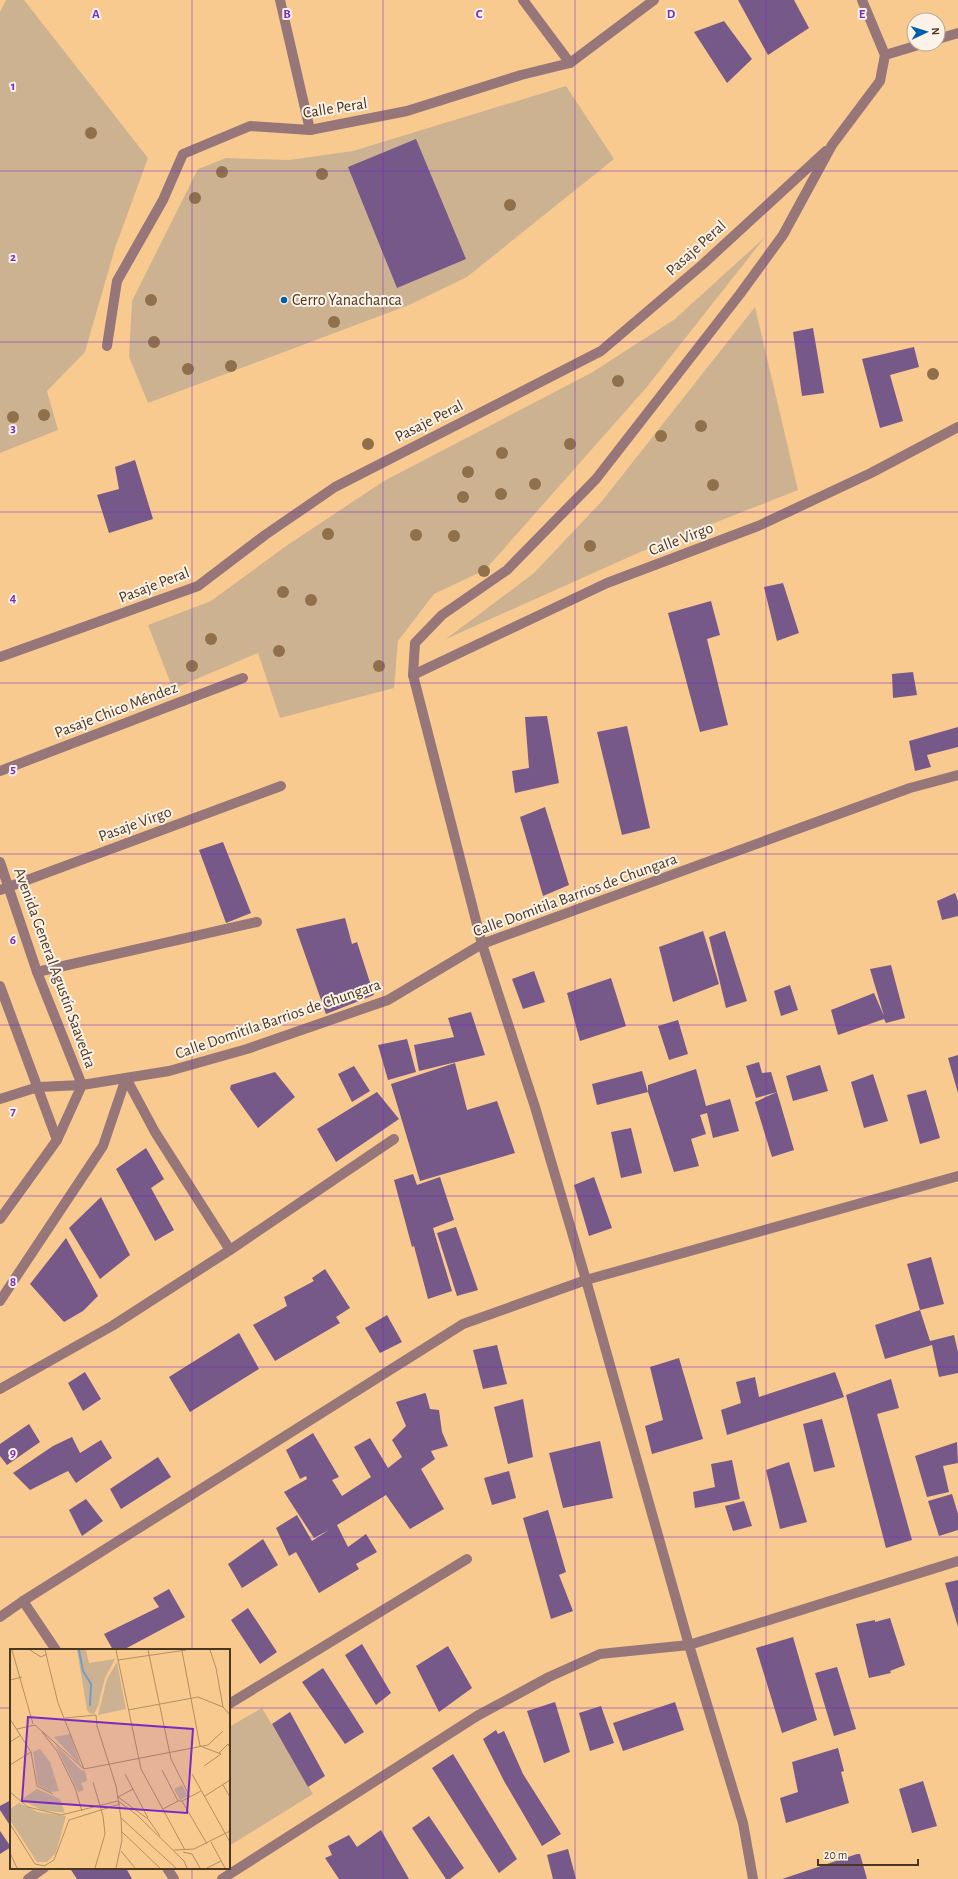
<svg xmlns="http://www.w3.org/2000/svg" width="958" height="1879" font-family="'Alegreya Sans',sans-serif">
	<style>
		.green { fill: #cdb292 }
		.building { fill: #765889 }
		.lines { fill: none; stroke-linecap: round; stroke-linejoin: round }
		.minor { stroke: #967679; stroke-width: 10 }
		.tree { fill: #8f704a }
		.grid { fill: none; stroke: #7b2cbf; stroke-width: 1; stroke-opacity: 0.55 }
		.poi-dot { fill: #005fac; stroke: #fcf2e7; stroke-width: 1.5 }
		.labels { text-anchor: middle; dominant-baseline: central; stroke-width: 4; stroke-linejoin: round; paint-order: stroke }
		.street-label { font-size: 16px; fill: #4a3720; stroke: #fcf2e7 }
		.poi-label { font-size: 16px; fill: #4a3720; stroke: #fcf2e7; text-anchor: start }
		.inset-river { fill: none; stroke: #719bc8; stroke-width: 2 }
		.inset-road { fill: none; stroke: #b38f63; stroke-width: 1 }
		.view { fill: #7b2cbf; fill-opacity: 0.15; stroke: #7b2cbf; stroke-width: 2 }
		.inset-edge { fill: none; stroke: #4a3720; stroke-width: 2 }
		.grid-label { font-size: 13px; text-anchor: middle; font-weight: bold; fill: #7b2cbf; stroke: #fcf2e7; stroke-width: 4; stroke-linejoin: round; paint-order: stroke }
	</style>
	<rect width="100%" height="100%" fill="#f9ca90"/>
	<g class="green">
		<polygon points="6,0 24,0 148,158 115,248 85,352 47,391 58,430 0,453 0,12"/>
		<polygon points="566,86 614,159 467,277 409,305 148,403 129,357 132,301 198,169 226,158 289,160 353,151"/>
		<polygon points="765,237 646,388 485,570 434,594 398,641 394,688 280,718 258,653 173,689 148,625 211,601 286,546 384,481 591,373 675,319"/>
		<polygon points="755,307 798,490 638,553 446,639 534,573 602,501"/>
		<polygon points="262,1708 313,1794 229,1846 229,1727"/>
	</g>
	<g class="building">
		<polygon points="738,0 794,0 809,28 768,55"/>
		<polygon points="724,21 752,59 727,83 694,32"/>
		<polygon points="416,139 466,259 397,288 348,167"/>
		<polygon points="813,328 824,393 802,396 793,332"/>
		<polygon points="914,347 919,367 890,375 903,421 880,428 862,359"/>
		<polygon points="135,460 153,519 109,533 97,495 119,489 115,467"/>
		<polygon points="783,583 799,633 777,641 764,587"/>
		<polygon points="711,601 720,635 707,639 728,725 700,732 668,613"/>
		<polygon points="913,672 917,695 893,698 892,674"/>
		<polygon points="547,716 559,783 515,793 512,771 529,768 525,717"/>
		<polygon points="627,726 650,828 622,835 597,732"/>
		<polygon points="958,727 958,747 927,755 931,767 915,771 909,741"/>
		<polygon points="545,807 569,885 543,896 520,817"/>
		<polygon points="223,842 251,913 226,923 199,850"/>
		<polygon points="955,893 958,901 958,916 942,920 937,901"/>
		<polygon points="345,918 352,944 357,942 374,995 326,1014 296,929"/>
		<polygon points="703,931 719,984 673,1002 659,947"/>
		<polygon points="725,931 747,1001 726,1008 709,937"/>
		<polygon points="891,965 905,1018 886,1023 884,1019 838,1035 831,1010 874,993 884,1016 870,969"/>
		<polygon points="534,971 545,1002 523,1009 512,979"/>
		<polygon points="611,978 626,1026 580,1041 567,993"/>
		<polygon points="790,985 798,1010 781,1016 774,991"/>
		<polygon points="471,1012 485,1055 419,1071 414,1045 454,1037 448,1018"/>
		<polygon points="678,1020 688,1054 669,1060 658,1026"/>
		<polygon points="407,1039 416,1072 388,1080 378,1045"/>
		<polygon points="958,1055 958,1093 948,1058"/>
		<polygon points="759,1062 762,1073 771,1072 777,1092 756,1098 746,1066"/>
		<polygon points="455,1063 467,1110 497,1101 515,1153 420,1181 391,1084"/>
		<polygon points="820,1065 828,1091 793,1101 786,1076"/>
		<polygon points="354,1066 370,1091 352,1102 338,1074"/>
		<polygon points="696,1069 706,1106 730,1099 739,1131 713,1138 707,1113 700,1115 706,1134 691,1139 699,1166 674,1172 648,1092 648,1085"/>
		<polygon points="642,1071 648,1092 597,1105 592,1084"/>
		<polygon points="275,1072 295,1097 258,1128 230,1089 231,1085"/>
		<polygon points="873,1074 888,1121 864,1128 851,1082"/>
		<polygon points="926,1090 940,1138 920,1144 907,1095"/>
		<polygon points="377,1092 399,1119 336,1162 317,1129"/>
		<polygon points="777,1092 794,1150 772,1157 755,1102"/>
		<polygon points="631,1128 642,1173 621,1178 611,1132"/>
		<polygon points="146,1148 164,1179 151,1188 174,1230 155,1241 116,1169"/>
		<polygon points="413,1174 417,1185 440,1177 454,1220 433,1228 452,1291 428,1299 414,1246 412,1247 394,1180"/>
		<polygon points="594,1177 612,1228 589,1236 574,1185"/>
		<polygon points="101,1197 130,1255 100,1279 69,1228"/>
		<polygon points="456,1227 478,1290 457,1296 437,1233"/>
		<polygon points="66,1238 98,1296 83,1311 64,1322 30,1284"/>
		<polygon points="931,1257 944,1304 920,1310 907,1264"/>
		<polygon points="325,1269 350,1308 336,1317 340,1323 275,1361 253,1325 287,1306 284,1297 314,1281 312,1278"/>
		<polygon points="920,1310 930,1341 954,1335 958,1352 958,1373 939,1377 932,1345 885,1359 875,1325"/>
		<polygon points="387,1315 402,1342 380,1353 365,1328"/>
		<polygon points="239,1333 259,1369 190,1412 169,1377"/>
		<polygon points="497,1345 507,1384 483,1389 473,1350"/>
		<polygon points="679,1358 703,1439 652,1454 645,1426 663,1420 650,1367"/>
		<polygon points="85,1372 101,1399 83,1411 68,1383"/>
		<polygon points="835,1372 844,1397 727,1435 721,1410 741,1403 736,1382 755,1377 759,1397"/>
		<polygon points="891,1379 899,1408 877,1414 912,1540 886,1548 846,1395"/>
		<polygon points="425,1393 426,1394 430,1409 439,1410 442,1432 448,1446 431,1451 435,1459 421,1469 444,1509 410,1529 386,1495 337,1525 348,1547 366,1534 377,1552 356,1564 359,1569 319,1593 296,1552 289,1556 276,1528 297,1515 312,1541 329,1530 314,1538 284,1492 307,1479 306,1476 300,1479 286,1450 313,1433 339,1477 332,1480 342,1496 371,1477 354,1447 370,1438 388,1468 402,1457 392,1440 406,1426 396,1402"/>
		<polygon points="523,1399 533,1457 508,1464 494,1407"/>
		<polygon points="822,1419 835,1467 814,1472 803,1424"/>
		<polygon points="29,1424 40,1442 7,1465 0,1456 0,1444"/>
		<polygon points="72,1437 80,1453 101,1440 112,1458 76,1483 68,1471 30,1490 13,1473 53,1446"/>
		<polygon points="600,1441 613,1498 563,1508 549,1453"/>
		<polygon points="957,1442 958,1463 943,1466 949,1492 927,1497 915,1456"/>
		<polygon points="158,1457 171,1477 121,1509 110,1489"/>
		<polygon points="732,1460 740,1499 695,1508 693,1492 715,1487 711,1464"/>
		<polygon points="789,1462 807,1522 780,1529 766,1470"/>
		<polygon points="509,1471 516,1498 492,1505 484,1478"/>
		<polygon points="952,1494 958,1514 958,1530 939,1536 928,1501"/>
		<polygon points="86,1499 103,1521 82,1536 69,1510"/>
		<polygon points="744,1501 752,1526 733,1531 725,1506"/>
		<polygon points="548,1510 566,1572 559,1575 573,1611 551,1619 523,1518"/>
		<polygon points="263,1539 278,1565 242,1588 228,1564"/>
		<polygon points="958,1580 958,1627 945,1583"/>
		<polygon points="169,1589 185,1617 123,1650 113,1650 104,1634 159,1607 153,1598"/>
		<polygon points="248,1608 277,1652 260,1664 231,1620"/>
		<polygon points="890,1618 905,1665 890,1671 891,1673 869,1678 856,1624 875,1620 875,1622"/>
		<polygon points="793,1637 817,1720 782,1733 756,1648"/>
		<polygon points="362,1644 391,1693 376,1705 345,1655"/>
		<polygon points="448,1646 472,1688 439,1712 416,1666"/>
		<polygon points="837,1667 856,1729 834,1736 815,1673"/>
		<polygon points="323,1668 364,1732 345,1744 302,1682"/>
		<polygon points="555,1702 570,1752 544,1763 527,1711"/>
		<polygon points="675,1702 684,1730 623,1751 613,1723"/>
		<polygon points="601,1706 614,1743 590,1751 579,1713"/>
		<polygon points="290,1712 325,1776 308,1787 272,1724"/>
		<polygon points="496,1730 498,1734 504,1731 523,1774 561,1834 542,1846 504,1781 483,1739"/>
		<polygon points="838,1748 844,1771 841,1772 849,1803 786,1823 780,1798 798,1792 792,1762"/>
		<polygon points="453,1754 517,1859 499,1873 432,1768"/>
		<polygon points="923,1781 937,1826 912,1833 899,1789"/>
		<polygon points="11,1800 11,1827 0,1810 0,1806"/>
		<polygon points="429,1816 464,1868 450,1879 446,1879 412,1828"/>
		<polygon points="381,1830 409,1879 339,1879 325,1858 332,1855 328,1846 349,1835 357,1847"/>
		<polygon points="0,1831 11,1847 0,1854"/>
		<polygon points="568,1849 576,1879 553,1879 547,1855"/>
		<polygon points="860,1854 867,1879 782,1879 857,1854"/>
		<polygon points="75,1868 126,1868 132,1879 77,1879 71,1870"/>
	</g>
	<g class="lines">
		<g class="minor">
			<polyline points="280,0 310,130"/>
			<polyline points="523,0 570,63"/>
			<polyline points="938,39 958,33"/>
			<polyline points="885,55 922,44"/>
			<polyline points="107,346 117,281 163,200 183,154 250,126 310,130 407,111 521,75 570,63 654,0"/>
			<polyline points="0,657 198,586 265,535 335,487 601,351 702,265 826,151"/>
			<polyline points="413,675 607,583 758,526 871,473 958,427"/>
			<polyline points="0,771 243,678"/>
			<polyline points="0,862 37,972 82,1085 57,1140 0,1219"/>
			<polyline points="0,890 281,786"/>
			<polyline points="37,972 257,922"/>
			<polyline points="0,986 57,1140"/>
			<polyline points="126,1078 155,1132 230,1250"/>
			<polyline points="0,1099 38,1087 82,1085 169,1071 247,1049 388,1000 482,944 910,788 958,775"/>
			<polyline points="0,1301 103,1146 126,1078"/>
			<polyline points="0,1389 112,1326 230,1250 394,1139"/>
			<polyline points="23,1601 56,1650"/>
			<polyline points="0,1617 23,1601 463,1324 586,1280 958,1176"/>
			<polyline points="229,1704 467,1559"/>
			<polyline points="167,1868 174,1879"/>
			<polyline points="28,1879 44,1868"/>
			<polyline points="222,1879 477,1716 549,1677 600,1654 689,1645 958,1561"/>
			<polyline points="753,1879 743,1823 689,1645 586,1280 535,1107 482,944 413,675 415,643 442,615 507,570 596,479 740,294 783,235 832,145 880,81 885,55 862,0"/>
		</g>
	</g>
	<g class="tree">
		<circle cx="91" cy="133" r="6"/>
		<circle cx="222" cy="172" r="6"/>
		<circle cx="322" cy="174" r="6"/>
		<circle cx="195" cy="198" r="6"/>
		<circle cx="510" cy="205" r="6"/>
		<circle cx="151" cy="300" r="6"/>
		<circle cx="334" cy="322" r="6"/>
		<circle cx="154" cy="342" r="6"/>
		<circle cx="231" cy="366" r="6"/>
		<circle cx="188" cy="369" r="6"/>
		<circle cx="933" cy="374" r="6"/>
		<circle cx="618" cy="381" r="6"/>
		<circle cx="44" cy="415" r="6"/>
		<circle cx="13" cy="417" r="6"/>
		<circle cx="701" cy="426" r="6"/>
		<circle cx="661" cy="436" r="6"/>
		<circle cx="368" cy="444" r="6"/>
		<circle cx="570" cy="444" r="6"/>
		<circle cx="502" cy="453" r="6"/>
		<circle cx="468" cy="472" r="6"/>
		<circle cx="535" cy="484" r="6"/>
		<circle cx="713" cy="485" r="6"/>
		<circle cx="501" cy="494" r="6"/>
		<circle cx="463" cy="497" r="6"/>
		<circle cx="328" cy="534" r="6"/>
		<circle cx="416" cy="535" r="6"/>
		<circle cx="454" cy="536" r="6"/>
		<circle cx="590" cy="546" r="6"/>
		<circle cx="484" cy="571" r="6"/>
		<circle cx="283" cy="592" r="6"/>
		<circle cx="311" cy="600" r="6"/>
		<circle cx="211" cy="639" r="6"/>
		<circle cx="279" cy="651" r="6"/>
		<circle cx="192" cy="666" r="6"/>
		<circle cx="379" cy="666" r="6"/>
	</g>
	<path class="grid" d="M192,0V1650M383,0V1879M575,0V1879M766,0V1879M0,171H958M0,342H958M0,512H958M0,683H958M0,854H958M0,1025H958M0,1196H958M0,1367H958M0,1537H958M0,1708H11M229,1708H958M192,1868V1879"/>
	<circle class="poi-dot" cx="284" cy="300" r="4"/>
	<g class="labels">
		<g class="street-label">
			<text transform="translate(335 108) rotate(-9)">Calle Peral</text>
			<text transform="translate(696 248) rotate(-42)">Pasaje Peral</text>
			<text transform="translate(429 421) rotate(-27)">Pasaje Peral</text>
			<text transform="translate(681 539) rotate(-21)">Calle Virgo</text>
			<text transform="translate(154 585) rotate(-21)">Pasaje Peral</text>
			<text transform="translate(116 710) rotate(-21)">Pasaje Chico Méndez</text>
			<text transform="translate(135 824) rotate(-20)">Pasaje Virgo</text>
			<text transform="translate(575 895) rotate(-20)">Calle Domitila Barrios de Chungara</text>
			<text transform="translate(55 968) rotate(70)">Avenida General Agustín Saavedra</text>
			<text transform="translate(278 1019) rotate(-19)">Calle Domitila Barrios de Chungara</text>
		</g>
		<g class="poi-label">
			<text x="292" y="300">Cerro Yanachanca</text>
		</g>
	</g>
	<g transform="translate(10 1649)">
		<rect width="220" height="220" fill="#f9ca90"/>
		<path d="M67,1H76L79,14L105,10L95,29L88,57L84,65L79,64L77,61ZM107,13L116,60L88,66L97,30ZM60,85L71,117L44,88ZM45,95L71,121L75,122L77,132L71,134L74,141L68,143ZM30,100L40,113L49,142L40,143L28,136L23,103ZM172,136L178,147L170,151L164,140ZM27,140L50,150L55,164L32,161L11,151ZM9,154L28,163L56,167L46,204L37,213H27L0,171V160Z" fill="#cdb292"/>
		<path class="inset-river" d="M69,1L73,22L81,35L80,57"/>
		<path class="inset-road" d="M2,1L23,75M20,1L31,8L37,5M35,1L48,54L74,120M106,1L131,120L175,201M138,1L161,110L180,148M200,1L206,19L213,58M172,2L190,97L211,105M108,11L176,1M0,31L12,28M118,61L188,48L213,58L220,66M55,69L86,66L87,77L106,137L111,169L112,191L106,219M0,70L21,103L27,137L43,145M7,80L25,76L74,120L198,96L213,82M32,83L47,102L65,139L72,162M0,93L11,86M209,104L218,95L220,99M0,116L21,103M194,117L211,105M152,121L168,152H172L197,195M115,125L138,169M182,125L220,193M83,133L93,167L95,185L85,219M213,136L220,148M0,143L18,158L51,166L108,152L127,166L174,212L177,219M195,147L220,131M108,148L138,170L150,187M108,148L123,140M172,152L191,142M153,160L168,152M111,169L166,219M0,175L25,215L34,217L44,211L59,171L110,155M112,183L150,219M201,193L215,219M164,201L184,200L220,182M111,202L125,219M173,203L182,205L190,219M0,204L7,219M197,219L211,212"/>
		<path class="view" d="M18,68L183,80L177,164L12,152Z"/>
		<rect width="220" height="220" class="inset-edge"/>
	</g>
	<g class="grid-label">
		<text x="96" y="18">A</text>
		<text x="287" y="18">B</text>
		<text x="479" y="18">C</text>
		<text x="671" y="18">D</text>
		<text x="862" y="18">E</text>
		<text x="13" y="90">1</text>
		<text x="13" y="261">2</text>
		<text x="13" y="432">3</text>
		<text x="13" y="602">4</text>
		<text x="13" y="773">5</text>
		<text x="13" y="944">6</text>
		<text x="13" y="1115">7</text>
		<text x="13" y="1286">8</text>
		<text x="13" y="1457">9</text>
	</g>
	<g transform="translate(926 32) rotate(86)"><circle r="19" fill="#fcf2e7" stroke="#b5a797"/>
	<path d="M0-3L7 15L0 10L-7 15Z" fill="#005fac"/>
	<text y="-6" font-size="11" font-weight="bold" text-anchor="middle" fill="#4a3720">N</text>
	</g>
	<path d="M818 1859v6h100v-6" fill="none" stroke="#4a3720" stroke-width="2"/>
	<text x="824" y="1859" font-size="12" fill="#4a3720" stroke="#fcf2e7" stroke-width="3" paint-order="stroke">20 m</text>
</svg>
